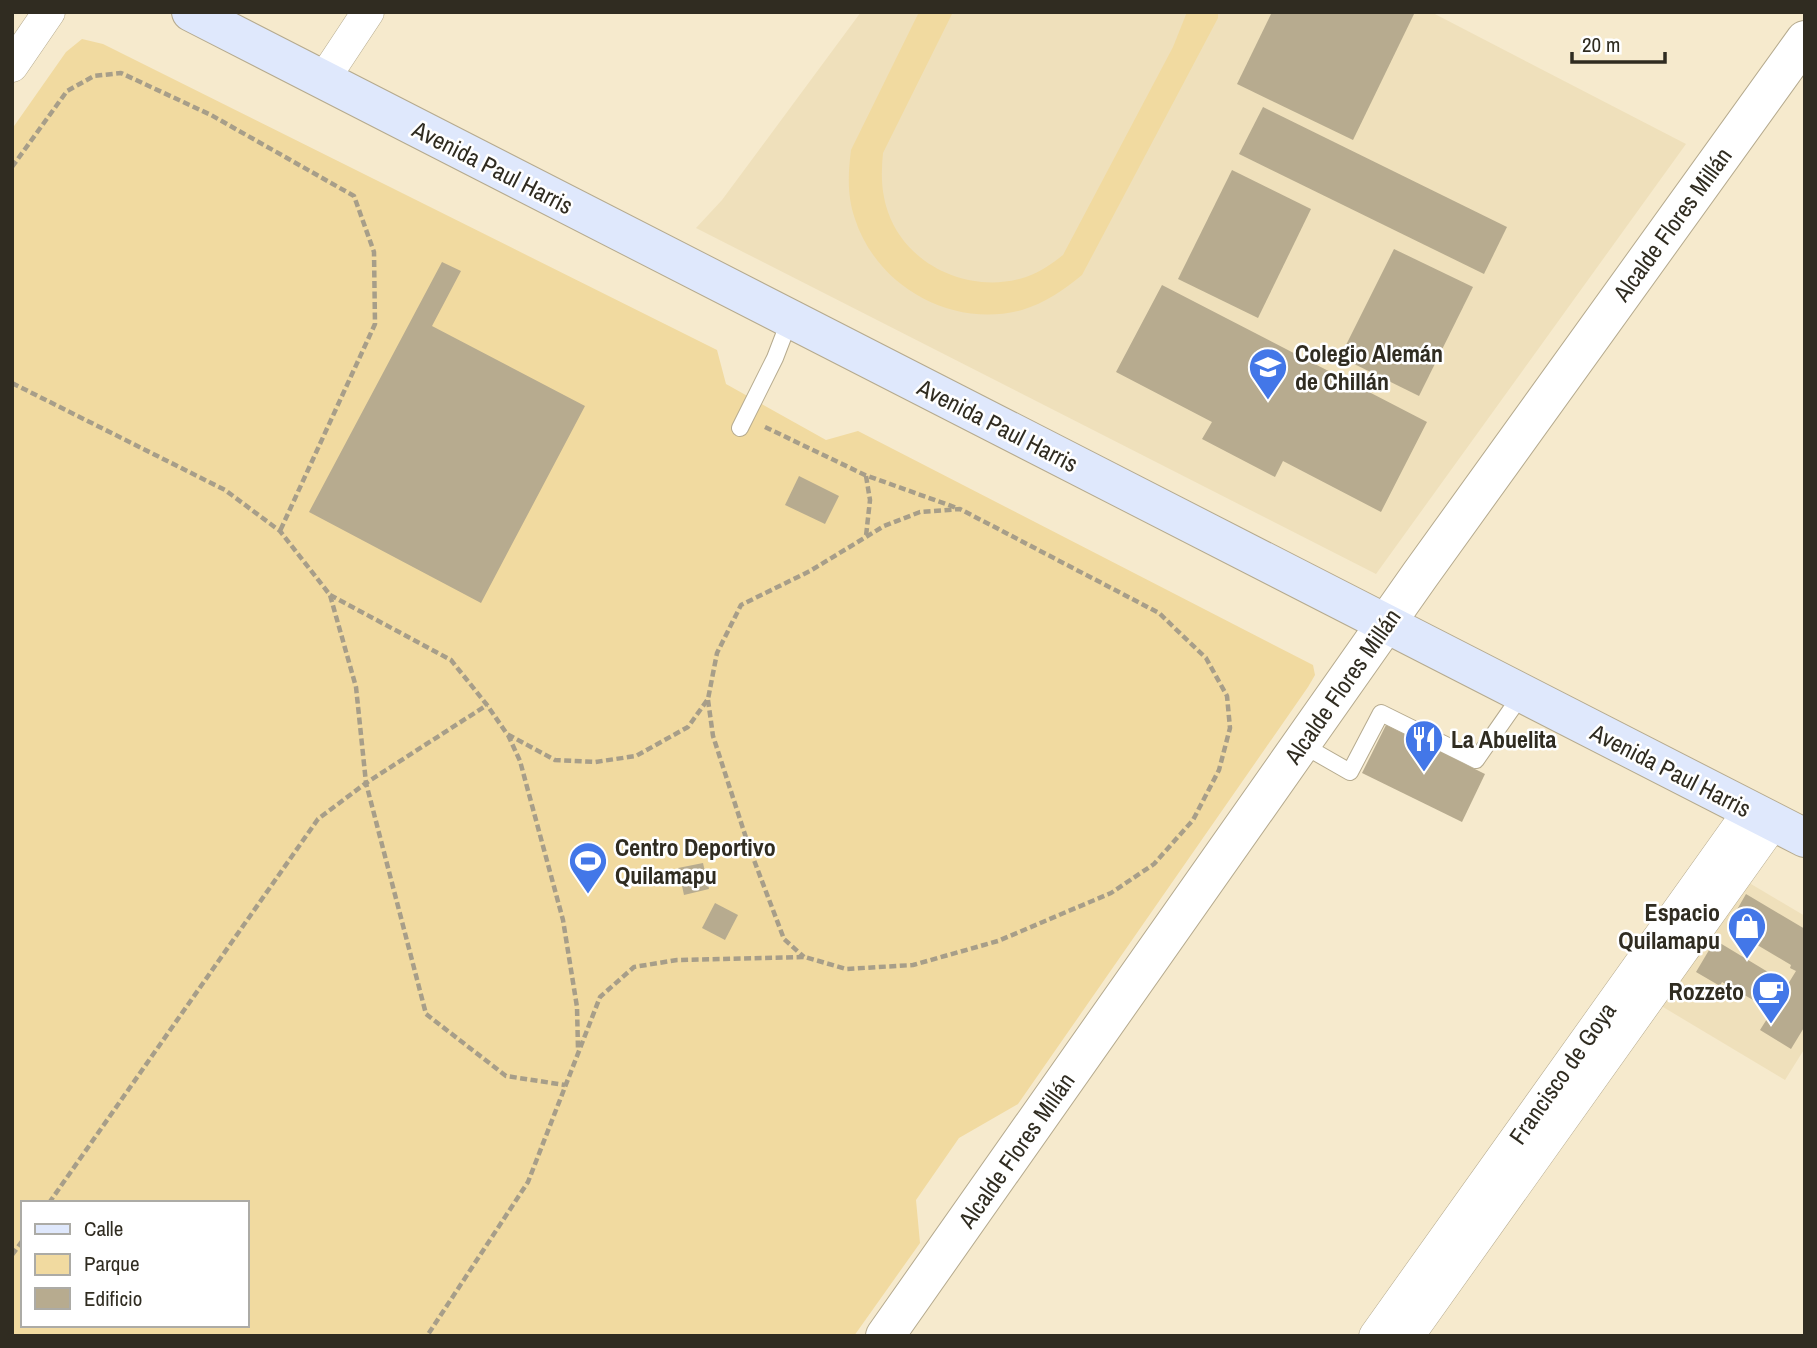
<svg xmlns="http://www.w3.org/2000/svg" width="1817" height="1348" font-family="'Archivo Narrow',sans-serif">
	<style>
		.built { fill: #efe0bb }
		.green { fill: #f1daa0; fill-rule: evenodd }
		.building { fill: #b7ab8f }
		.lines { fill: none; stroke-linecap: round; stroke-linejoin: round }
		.service-casing { stroke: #b5aa8e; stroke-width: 18 }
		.minor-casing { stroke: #b5aa8e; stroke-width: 33 }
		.tertiary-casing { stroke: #b5aa8e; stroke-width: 40 }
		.secondary-casing { stroke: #b5aa8e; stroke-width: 40 }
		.path { stroke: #a79e89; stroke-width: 4.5; stroke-dasharray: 7 3.5; stroke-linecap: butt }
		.service { stroke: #fff; stroke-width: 16 }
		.minor { stroke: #fff; stroke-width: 32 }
		.tertiary { stroke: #fff; stroke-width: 38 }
		.secondary { stroke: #dfe8fc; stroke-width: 38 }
		.labels { text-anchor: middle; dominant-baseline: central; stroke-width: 5; stroke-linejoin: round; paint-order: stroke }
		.street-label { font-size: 24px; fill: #302c21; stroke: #fff }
		.poi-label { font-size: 24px; font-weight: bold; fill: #302c21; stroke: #fff; text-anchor: start }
	</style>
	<rect width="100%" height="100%" fill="#f6eacd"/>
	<g class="built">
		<polygon points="861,12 1431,12 1686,144 1376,574 696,228 722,200"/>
		<polygon points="1746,881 1805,916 1805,1048 1785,1080 1658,1004"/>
	</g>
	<g class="green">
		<path d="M919,12H953L883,153C881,173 881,192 888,212C907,267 972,295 1026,277C1040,272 1052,264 1063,255L1173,47L1187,12H1218V18L1082,275C1064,290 1045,303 1022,310C953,329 877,287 855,219C847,196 848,174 851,150Z"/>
		<path d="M82,39L103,44L717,350L726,384L826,440L858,431L1313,665L1315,675L1308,687L1018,1104L959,1138L916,1200L920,1243L854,1336H12V129L66,52ZM23,1203H247V1325H23Z"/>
	</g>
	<g class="building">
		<polygon points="1272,12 1415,12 1353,140 1237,84"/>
		<polygon points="1263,107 1507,227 1484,274 1239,154"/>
		<polygon points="1232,170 1311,209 1258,318 1178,279"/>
		<polygon points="1394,249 1473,287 1419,396 1340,357"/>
		<polygon points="442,262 461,271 432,326 585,406 481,603 309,512"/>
		<polygon points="1162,285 1427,422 1381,512 1283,461 1275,477 1202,439 1212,422 1116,372"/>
		<polygon points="799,476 839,496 825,524 785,505"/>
		<polygon points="1386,725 1485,774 1462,822 1362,773"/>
		<polygon points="703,863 709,889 684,895 678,868"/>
		<polygon points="1746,894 1805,929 1805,1026 1791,1049 1760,1030 1772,1011 1722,982 1720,986 1696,972 1715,940 1788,984 1796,971 1790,968 1791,965 1727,927"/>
		<polygon points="715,903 738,915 725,940 702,928"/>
	</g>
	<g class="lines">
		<g class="service-casing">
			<g id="service">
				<polyline points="740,428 775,358 790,319"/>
				<polyline points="1301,744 1350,772 1381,713 1476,760 1522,694"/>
			</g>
		</g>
		<g class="minor-casing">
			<g id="minor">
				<polyline points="12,66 49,12"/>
				<polyline points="323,80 368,12"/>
				<polyline points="1375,1336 1750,810"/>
				<polyline points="1408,1336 1774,822"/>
			</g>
		</g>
		<g class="tertiary-casing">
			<polyline id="tertiary" points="885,1336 1420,575 1805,40"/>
		</g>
		<g class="secondary-casing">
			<polyline id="secondary" points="191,12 1805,838"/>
		</g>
		<g class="path">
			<polyline points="12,167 67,91 94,76 121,73 211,115 354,196 374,252 375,324 280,531"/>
			<polyline points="12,383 225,490 280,531 330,595 356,687 366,783 426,1014 506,1076 565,1085"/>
			<polyline points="765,427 865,475 957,508"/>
			<polyline points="866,476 870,500 866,536"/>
			<polyline points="330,595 451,660 487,705 507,734 555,760 595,762 636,756 688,727 708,699 717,653 741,605 810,571 884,526 920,512 960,509 1159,613 1206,658 1227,696 1230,728 1219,770 1193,820 1154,864 1111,893 998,941 913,965 846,969 805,957 677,960 634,967 600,997 528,1182 427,1336"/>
			<polyline points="708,700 713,736 749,847 784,939 804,957"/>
			<polyline points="508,735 520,761 563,920 577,1007 578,1049"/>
			<polyline points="49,1203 318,819 366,783 487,705"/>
			<polyline points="12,1255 23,1240"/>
		</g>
		<use href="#service" class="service"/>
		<use href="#minor" class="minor"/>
		<use href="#tertiary" class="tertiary"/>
		<use href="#secondary" class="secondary"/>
	</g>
	<defs>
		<g id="school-pin" transform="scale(2.0125)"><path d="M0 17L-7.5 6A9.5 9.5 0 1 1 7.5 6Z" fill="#4377e8" stroke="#fff"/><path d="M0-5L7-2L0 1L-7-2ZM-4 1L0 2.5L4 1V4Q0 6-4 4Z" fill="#fff"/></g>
		<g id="restaurant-pin" transform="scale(2.0125)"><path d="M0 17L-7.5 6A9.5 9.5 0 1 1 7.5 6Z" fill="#4377e8" stroke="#fff"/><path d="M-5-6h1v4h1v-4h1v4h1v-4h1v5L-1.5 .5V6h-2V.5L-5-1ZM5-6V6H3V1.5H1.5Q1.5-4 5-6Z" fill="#fff"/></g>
		<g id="stadium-pin" transform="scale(2.0125)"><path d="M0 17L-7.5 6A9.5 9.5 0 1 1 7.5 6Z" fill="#4377e8" stroke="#fff"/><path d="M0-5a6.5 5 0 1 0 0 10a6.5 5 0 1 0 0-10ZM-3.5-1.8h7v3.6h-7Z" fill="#fff"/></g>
		<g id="shop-pin" transform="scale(2.0125)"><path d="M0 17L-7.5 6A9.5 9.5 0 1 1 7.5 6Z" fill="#4377e8" stroke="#fff"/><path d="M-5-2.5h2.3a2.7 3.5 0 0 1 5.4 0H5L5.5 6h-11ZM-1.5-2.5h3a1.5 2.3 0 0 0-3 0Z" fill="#fff"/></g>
		<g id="cafe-pin" transform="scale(2.0125)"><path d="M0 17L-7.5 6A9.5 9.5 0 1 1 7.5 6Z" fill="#4377e8" stroke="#fff"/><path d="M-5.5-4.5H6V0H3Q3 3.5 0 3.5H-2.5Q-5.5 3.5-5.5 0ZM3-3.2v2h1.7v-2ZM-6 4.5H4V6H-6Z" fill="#fff"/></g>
	</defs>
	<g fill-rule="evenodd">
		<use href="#school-pin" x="1268" y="367"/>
		<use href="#restaurant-pin" x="1424" y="739"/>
		<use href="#stadium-pin" x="588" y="861"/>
		<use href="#shop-pin" x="1747" y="926"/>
		<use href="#cafe-pin" x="1771" y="991"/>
	</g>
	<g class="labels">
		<g class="street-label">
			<text transform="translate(493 167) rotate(27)">Avenida Paul Harris</text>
			<text transform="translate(1672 224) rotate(-54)">Alcalde Flores Millán</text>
			<text transform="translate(998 425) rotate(27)">Avenida Paul Harris</text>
			<text transform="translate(1342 686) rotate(-55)">Alcalde Flores Millán</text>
			<text transform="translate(1671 770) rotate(27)">Avenida Paul Harris</text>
			<text transform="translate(1562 1073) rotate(-55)">Francisco de Goya</text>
			<text transform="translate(1016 1150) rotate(-55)">Alcalde Flores Millán</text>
		</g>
		<g class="poi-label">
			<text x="1295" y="353">Colegio Alemán<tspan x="1295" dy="28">de Chillán</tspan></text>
			<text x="1451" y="739">La Abuelita</text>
			<text x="615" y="847">Centro Deportivo<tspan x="615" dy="28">Quilamapu</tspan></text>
			<text x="1720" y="912" text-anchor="end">Espacio<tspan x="1720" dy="28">Quilamapu</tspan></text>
			<text x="1744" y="991" text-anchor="end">Rozzeto</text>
		</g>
	</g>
	<rect width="1817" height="1348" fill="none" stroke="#302c21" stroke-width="28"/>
	<rect x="21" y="1201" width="228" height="126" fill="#ffffff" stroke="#acaba6" stroke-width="2"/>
	<rect x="35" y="1224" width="35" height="10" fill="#dfe8fc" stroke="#acaba6" stroke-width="2"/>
	<text x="84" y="1236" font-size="21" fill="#302c21">Calle</text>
	<rect x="35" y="1254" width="35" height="21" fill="#f1daa0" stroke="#acaba6" stroke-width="2"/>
	<text x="84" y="1271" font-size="21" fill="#302c21">Parque</text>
	<rect x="35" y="1288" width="35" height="21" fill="#b7ab8f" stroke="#acaba6" stroke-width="2"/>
	<text x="84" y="1306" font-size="21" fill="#302c21">Edificio</text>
	<path d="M1572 52v10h93v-10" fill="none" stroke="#302c21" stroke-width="3.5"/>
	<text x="1582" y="52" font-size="21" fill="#302c21" stroke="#ffffff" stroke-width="5" paint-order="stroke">20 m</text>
</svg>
